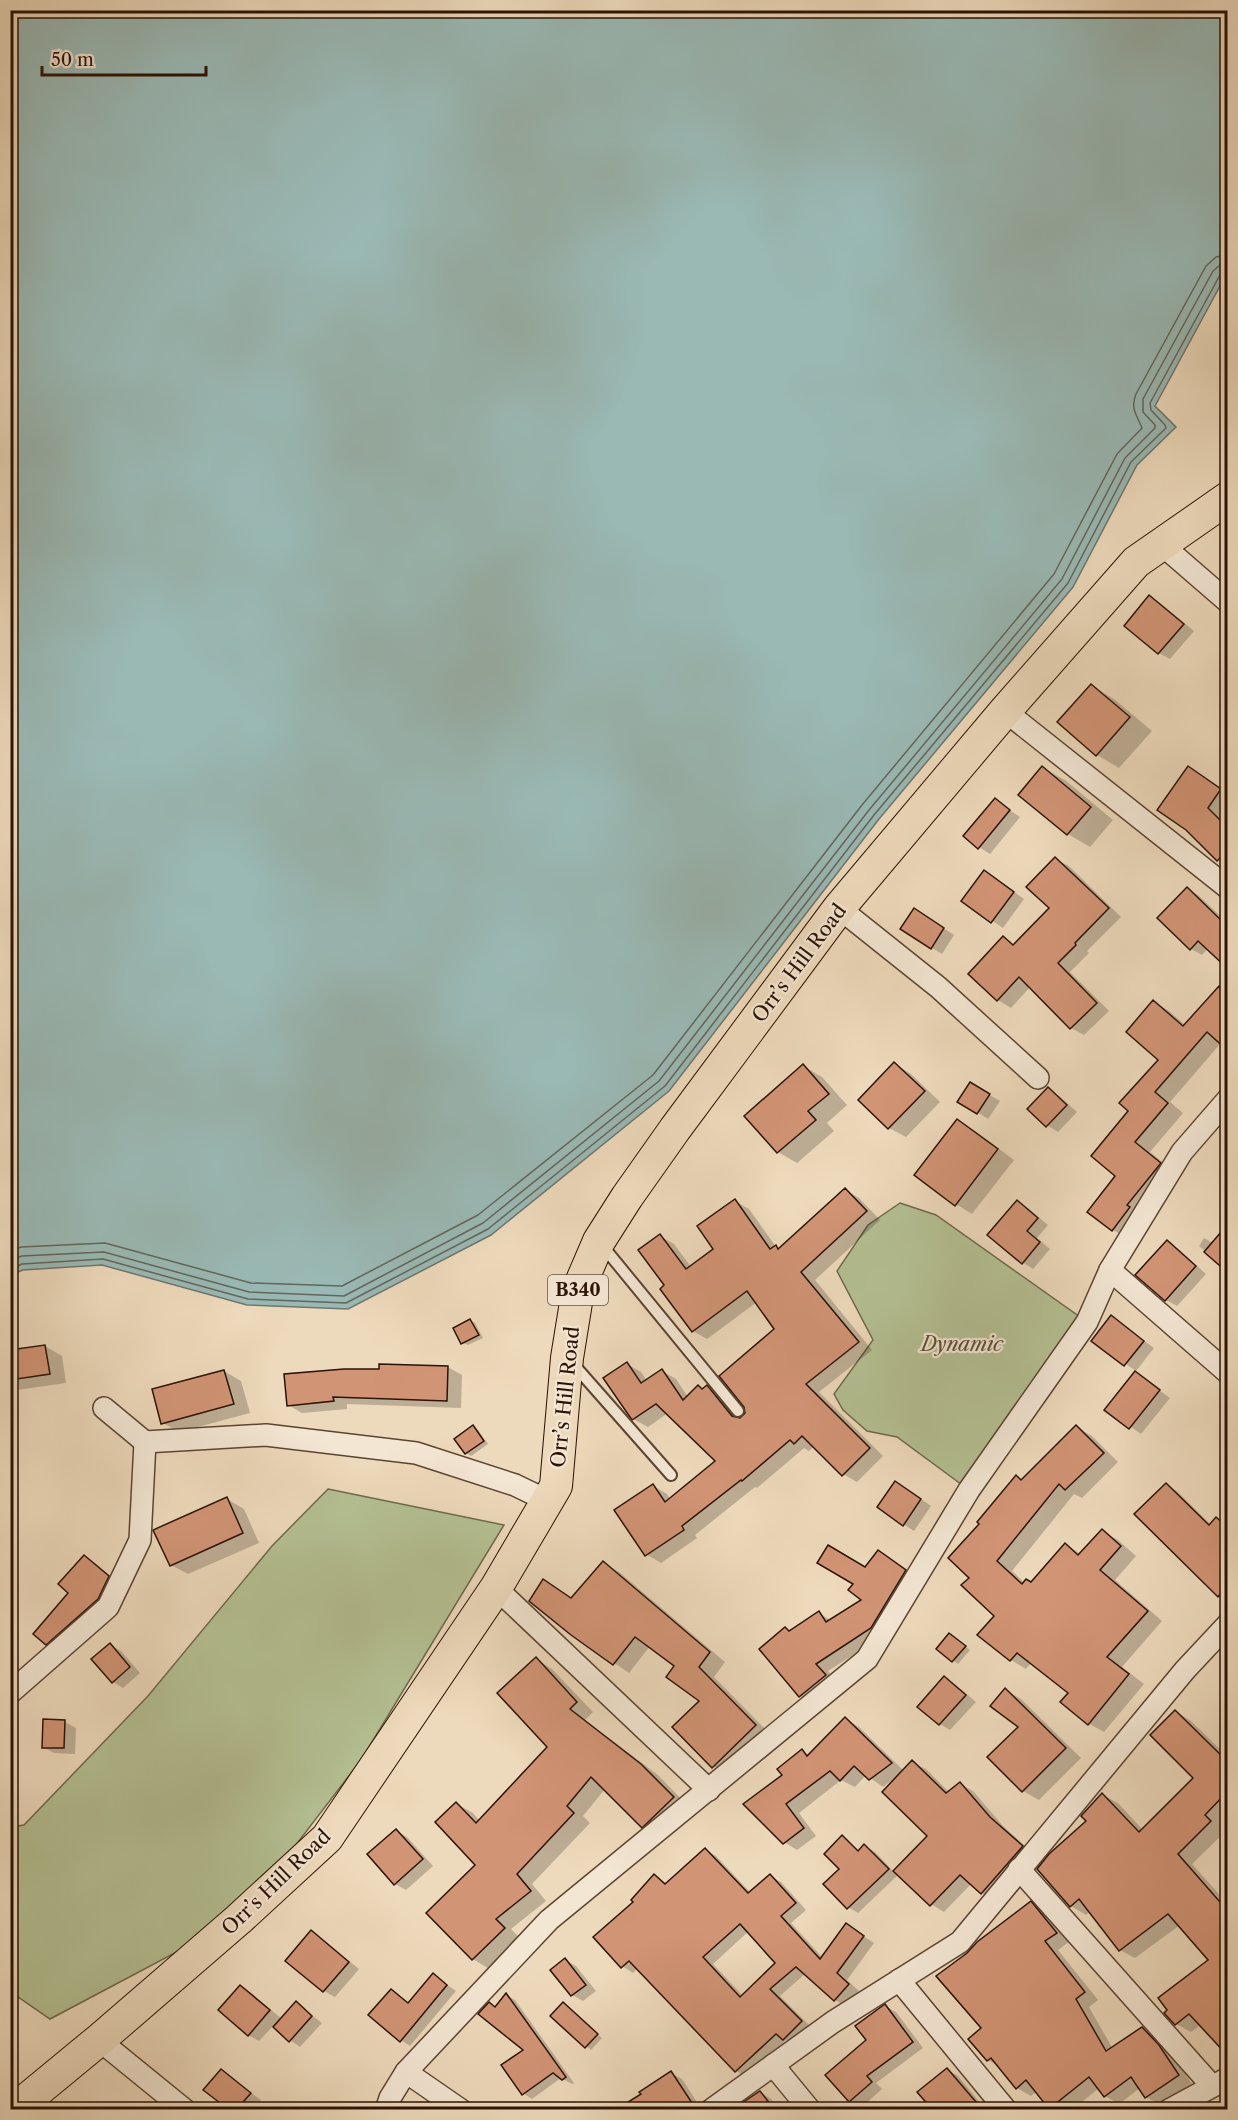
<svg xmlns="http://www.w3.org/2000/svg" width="1238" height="2120" font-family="'Libre Caslon Text',serif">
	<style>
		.green { fill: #b4c093; stroke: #70694c; stroke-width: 1.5 }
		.water { fill: #9ab9b5; stroke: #6e766e; stroke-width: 1.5 }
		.shadow { fill: #0003; fill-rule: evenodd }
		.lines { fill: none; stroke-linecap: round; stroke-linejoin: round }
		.shore { stroke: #62665c; stroke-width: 1.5 }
		.building { fill: #d19475; stroke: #2b1204; stroke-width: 1.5; fill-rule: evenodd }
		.service-casing { stroke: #5c4432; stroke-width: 14 }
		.minor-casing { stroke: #5c4432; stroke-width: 24 }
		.primary-casing { stroke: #2b1204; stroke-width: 34 }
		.service { stroke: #f3e6d3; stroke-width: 10 }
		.minor { stroke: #f3e6d3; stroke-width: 21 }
		.primary { stroke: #edd9bb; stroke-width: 32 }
		.labels { text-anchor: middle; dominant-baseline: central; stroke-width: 4.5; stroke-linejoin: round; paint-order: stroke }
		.shield { fill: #f3e6d3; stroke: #675242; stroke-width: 1.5 }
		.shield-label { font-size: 18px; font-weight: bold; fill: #2b1204 }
		.street-label { font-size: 20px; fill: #2b1204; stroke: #f3e6d3 }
		.park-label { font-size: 20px; font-style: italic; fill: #5b4f36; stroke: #f3e6d3 }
	</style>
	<rect width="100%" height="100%" fill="#edd9bb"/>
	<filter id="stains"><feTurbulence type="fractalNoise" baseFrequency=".00333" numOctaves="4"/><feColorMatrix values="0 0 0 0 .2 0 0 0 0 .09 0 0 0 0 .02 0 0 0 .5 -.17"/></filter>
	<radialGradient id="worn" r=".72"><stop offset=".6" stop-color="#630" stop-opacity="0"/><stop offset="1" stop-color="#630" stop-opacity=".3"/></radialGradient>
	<g class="green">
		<polygon points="900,1203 936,1215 1087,1322 969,1490 897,1437 867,1431 843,1410 834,1394 873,1340 837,1271 868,1225"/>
		<polygon points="328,1489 504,1525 361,1760 239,1919 50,2019 11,1992 11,1827 24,1825 148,1696 272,1546"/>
	</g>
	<polygon class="water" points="10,11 1227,11 1227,273 1155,406 1176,427 1137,465 1073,587 879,819 669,1091 491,1235 348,1309 247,1305 102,1265 23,1270 11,1275"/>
	<g class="shadow">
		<polygon points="1149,597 1160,603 1194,631 1170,659 1159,653 1126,626"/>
		<polygon points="1092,686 1114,699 1152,731 1119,768 1097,755"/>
		<polygon points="1043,768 1065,780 1113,820 1090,847 1068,834"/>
		<polygon points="1203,777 1228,794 1228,809 1222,817 1228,823 1228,865 1218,860 1187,829"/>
		<polygon points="995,800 1020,817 990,854 979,847"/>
		<polygon points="1055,859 1069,866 1121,917 1087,951 1089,953 1070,972 1109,1011 1084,1035 1071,1028 1031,986 1011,1008 998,1000 970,974 1003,938 1015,945 1051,908"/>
		<polygon points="995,878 1024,899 1003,928 963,901"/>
		<polygon points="1187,889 1198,895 1228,923 1228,965 1208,948 1202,955 1191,949"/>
		<polygon points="925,916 954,935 942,954 932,948"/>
		<polygon points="1219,988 1228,993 1228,1048 1221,1043 1170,1102 1183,1113 1150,1152 1175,1172 1128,1239 1113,1230 1118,1176 1130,1111 1160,1060 1154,1002 1169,1011 1185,1025"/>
		<polygon points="895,1064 911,1074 940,1102 906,1137 889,1128"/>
		<polygon points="803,1066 822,1077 847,1105 827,1123 834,1131 797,1163 778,1152 746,1117"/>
		<polygon points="971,1084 1000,1101 988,1119 960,1101"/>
		<polygon points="1048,1089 1059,1096 1077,1112 1058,1132 1047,1125"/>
		<polygon points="958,1121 975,1131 1014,1160 972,1214 956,1204"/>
		<polygon points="1228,1134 1228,1147 1221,1141"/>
		<polygon points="845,1190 859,1198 880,1220 815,1280 872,1350 819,1392 883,1456 857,1482 843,1474 814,1446 809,1451 804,1448 757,1488 755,1487 695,1535 697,1538 661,1563 646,1554 653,1486 667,1494 670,1499 717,1461 668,1413 648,1427 633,1419 627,1364 641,1372 647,1381 662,1371 676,1379 688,1397 707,1387 721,1395 741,1419 743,1418 776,1330 757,1302 707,1339 693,1331 666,1286 660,1236 674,1244 691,1267 715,1249 735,1201 749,1209 776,1247 780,1250"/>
		<polygon points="1017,1202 1028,1208 1048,1225 1037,1238 1050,1249 1033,1269 1022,1262"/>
		<polygon points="1224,1231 1228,1232 1228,1270 1199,1246 1204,1238 1213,1243"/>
		<polygon points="1167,1242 1178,1249 1206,1274 1177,1306 1166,1300"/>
		<polygon points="1111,1317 1154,1348 1136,1371 1093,1341"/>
		<polygon points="470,1320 475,1323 483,1338 468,1345 463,1343"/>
		<polygon points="45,1346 62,1356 66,1383 10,1391 10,1351"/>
		<polygon points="448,1367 462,1375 461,1408 347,1404 347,1409 302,1413 288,1405"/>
		<polygon points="224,1371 241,1381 250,1413 179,1432 163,1423"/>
		<polygon points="1135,1373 1170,1398 1141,1434 1106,1409"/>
		<polygon points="473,1427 478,1430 488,1444 471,1456 466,1453"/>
		<polygon points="1076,1427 1092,1436 1118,1462 1082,1498 1074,1494 1012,1571 1025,1583 1032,1584 1066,1545 1081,1554 1102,1531 1118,1540 1136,1556 1115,1580 1162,1621 1122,1667 1144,1684 1104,1732 1088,1723 1070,1692 1032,1662 1026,1669 1011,1660 996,1616 971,1578 1022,1481"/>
		<polygon points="1166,1485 1177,1491 1211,1525 1216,1519 1228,1526 1228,1601 1219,1596"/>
		<polygon points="907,1489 931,1506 914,1531 903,1524"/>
		<polygon points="227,1499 244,1509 259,1543 188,1574 171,1565"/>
		<polygon points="878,1552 918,1579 884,1635 828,1671 838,1683 813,1704 800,1696 761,1649 786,1629 790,1632 819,1613 832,1621 864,1600 866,1569"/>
		<polygon points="84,1557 95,1563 119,1584 58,1650 47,1643"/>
		<polygon points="603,1563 619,1572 725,1662 714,1677 771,1735 729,1776 713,1766 702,1701 676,1665 650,1646 629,1673 572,1634 543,1581 572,1599"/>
		<polygon points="955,1638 970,1650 958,1664 939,1649"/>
		<polygon points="110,1645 121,1651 140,1673 123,1688 113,1682"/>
		<polygon points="536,1659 552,1669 593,1712 585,1720 658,1775 689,1807 659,1836 642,1826 605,1789 583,1816 590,1823 532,1884 546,1901 511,1929 520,1938 489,1969 473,1959 428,1913 477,1865 457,1804 473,1813 480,1821 549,1747"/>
		<polygon points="945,1678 956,1685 976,1702 950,1730 940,1724"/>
		<polygon points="1005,1690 1021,1699 1081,1758 1039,1800 1023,1791 1020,1727"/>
		<polygon points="1176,1712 1191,1721 1228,1757 1228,1816 1219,1824 1226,1831 1192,1864 1226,1902 1228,1901 1228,2053 1201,2025 1191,2032 1176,2024 1210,1961 1180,1925 1135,1958 1120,1950 1090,1911 1086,1915 1071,1906 1088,1821 1103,1795 1118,1803 1143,1830 1195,1778"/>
		<polygon points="845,1719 859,1727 904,1771 912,1762 926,1769 949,1792 960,1784 973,1791 1003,1826 1035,1855 995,1900 982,1893 972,1883 944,1912 931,1904 899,1874 858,1913 848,1907 842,1869 842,1837 860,1851 865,1846 875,1852 894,1872 929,1836 895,1778 883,1787 866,1775 855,1787 841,1780 799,1813 816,1836 797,1850 784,1842 784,1775 802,1751 810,1756"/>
		<polygon points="65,1722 76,1728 75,1754 54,1753 43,1747"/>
		<polygon points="396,1831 407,1837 433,1866 406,1890 395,1884"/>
		<path d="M705,1850L716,1856L751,1893L770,1876L781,1882L806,1910L791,1923L823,1958L857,1932L874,1943L847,1980L859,1991L845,2006L835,2000L806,1973L780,1996L812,2028L795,2045L786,2040L747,2077L736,2071L638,1968L633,1973L622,1966L636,1903L655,1876L668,1884ZM749,1931L777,1963L743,1996L713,1964Z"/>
		<polygon points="1031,1903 1045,1911 1070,1941 1058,1950 1098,2000 1089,2007 1113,2049 1143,2029 1156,2037 1172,2055 1192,2084 1160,2105 1146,2097 1140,2088 1119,2104 1105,2096 1099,2088 1072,2110 1054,2110 1037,2091 1031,2096 1017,2088 1000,2067 988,2060 983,2028"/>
		<polygon points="311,1932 322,1939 359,1969 335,1997 324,1991 288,1961"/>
		<polygon points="565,1960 576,1966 596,1991 583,2001 572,1995"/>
		<polygon points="433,1975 456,1991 410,2046 401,2040 391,1991 409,2004"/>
		<polygon points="240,1987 251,1993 282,2019 296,2003 322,2023 300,2047 290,2040 273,2026 259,2041 248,2035"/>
		<polygon points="506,1995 515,2000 574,2083 572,2084 561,2078 532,2099 523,2093 526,2050 496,2008"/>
		<polygon points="563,2004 602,2038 591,2050 552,2016"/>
		<polygon points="885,2006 896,2012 923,2048 876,2083 882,2089 861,2108 850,2101 827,2075 868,2040"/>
		<polygon points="947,2070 958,2076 986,2110 934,2110 920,2092"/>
		<polygon points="221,2071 261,2100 253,2110 230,2110 205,2090"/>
		<polygon points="671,2073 682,2079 702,2110 620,2110"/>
		<polygon points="760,2092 771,2099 779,2110 754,2110 748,2101"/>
		<polygon points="326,2102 337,2108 338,2110 317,2110"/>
	</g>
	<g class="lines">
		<g class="shore">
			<path d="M10,1251L21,1247L105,1243L251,1283L342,1286L478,1215L653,1075L862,805L1054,574L1117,454L1142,428C1137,415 1130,409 1136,394L1206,266L1216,257L1228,255"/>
			<polyline points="10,1260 22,1256 104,1252 249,1292 344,1296 483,1223 659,1081 869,810 1062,579 1125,458 1155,428 1155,425 1143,412 1143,399 1213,271 1220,265 1228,264"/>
			<polyline points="10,1269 22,1264 103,1259 248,1299 346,1303 488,1229 665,1086 874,815 1068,583 1131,462 1166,428 1165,425 1151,410 1150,403 1220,275 1228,271"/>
		</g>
	</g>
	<g class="building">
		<polygon points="1149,595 1184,624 1158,654 1124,626"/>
		<polygon points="1091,684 1130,717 1096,756 1057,722"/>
		<polygon points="1042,766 1091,807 1067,835 1018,795"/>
		<polygon points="1188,766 1221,789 1208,808 1227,827 1227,851 1217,861 1186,830 1157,810"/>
		<polygon points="995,798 1010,810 978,849 963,836"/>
		<polygon points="1055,857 1109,908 1075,943 1076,945 1058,963 1097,1003 1070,1029 1019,977 997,1001 968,974 1003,936 1013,945 1049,908 1026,887"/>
		<polygon points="984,870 1014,892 991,923 961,901"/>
		<polygon points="1187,887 1227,926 1227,968 1198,941 1190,950 1157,918"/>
		<polygon points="914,908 944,928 931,949 900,929"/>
		<polygon points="1219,986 1227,994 1227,1050 1207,1032 1155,1092 1168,1103 1135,1142 1161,1163 1127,1205 1130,1207 1112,1231 1087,1212 1115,1176 1091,1156 1128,1111 1119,1103 1158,1060 1126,1032 1153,1000 1183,1026"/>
		<polygon points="894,1062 925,1091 888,1129 858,1100"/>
		<polygon points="803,1064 829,1094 808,1111 816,1120 777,1153 744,1116"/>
		<polygon points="970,1082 990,1094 977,1114 957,1102"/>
		<polygon points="1048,1087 1067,1105 1046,1127 1027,1109"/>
		<polygon points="957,1119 998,1149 955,1206 914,1175"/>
		<polygon points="845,1188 867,1211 801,1272 859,1342 806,1384 870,1448 842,1476 802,1436 794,1444 790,1440 742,1481 741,1480 682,1526 684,1530 645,1556 614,1510 653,1484 665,1502 715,1461 656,1404 632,1420 603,1378 627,1362 641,1383 662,1369 683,1400 698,1385 702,1389 707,1385 732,1416 740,1418 745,1413 744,1407 719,1376 774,1329 747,1291 692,1332 660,1289 664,1285 638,1250 660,1234 686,1269 713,1249 697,1226 735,1199 770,1249 776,1245 778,1249"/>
		<polygon points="1017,1200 1038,1218 1027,1231 1040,1242 1022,1264 987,1235"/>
		<polygon points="1227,1225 1227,1272 1204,1252"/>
		<polygon points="1167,1240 1196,1266 1165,1301 1135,1275"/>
		<polygon points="1111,1315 1144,1341 1124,1366 1091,1341"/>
		<polygon points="470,1319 479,1335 461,1344 453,1328"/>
		<polygon points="45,1345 50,1374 10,1380 10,1350"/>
		<polygon points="379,1364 448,1366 447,1401 333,1397 334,1401 287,1406 284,1374 344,1369 379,1369"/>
		<polygon points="224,1370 234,1404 161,1424 152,1389"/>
		<polygon points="1135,1371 1160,1390 1129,1429 1104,1410"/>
		<polygon points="473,1425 484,1441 465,1454 454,1439"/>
		<polygon points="1076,1425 1104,1453 1065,1490 1059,1484 997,1561 1022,1584 1026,1579 1031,1582 1065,1543 1078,1555 1102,1529 1121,1546 1100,1570 1148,1611 1107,1657 1129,1674 1088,1725 1060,1702 1068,1693 1017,1653 1010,1661 977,1635 994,1616 961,1585 969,1578 948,1558 979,1524 977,1522 1016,1475 1021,1480"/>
		<polygon points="895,1481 921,1499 903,1526 877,1507"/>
		<polygon points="1166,1483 1209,1525 1216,1517 1227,1527 1227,1586 1218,1597 1134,1514"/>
		<polygon points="227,1497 243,1533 170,1566 153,1530"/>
		<polygon points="828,1545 865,1567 878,1550 906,1570 871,1628 816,1664 826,1675 799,1697 759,1649 785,1627 789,1631 819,1611 826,1622 861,1600 848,1590 853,1584 817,1563"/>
		<polygon points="84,1555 109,1576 98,1599 46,1645 33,1634 68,1593 58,1584"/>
		<polygon points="603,1561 710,1652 699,1667 756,1725 712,1768 672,1727 699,1701 666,1677 674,1666 635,1637 613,1665 571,1635 529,1601 543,1579 571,1598"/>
		<polygon points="949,1633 966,1646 952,1662 936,1649"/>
		<polygon points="110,1643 130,1667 112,1683 91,1659"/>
		<polygon points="536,1657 577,1702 570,1709 641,1764 674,1797 642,1828 591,1777 567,1806 574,1813 517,1874 531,1891 496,1919 505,1928 472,1960 426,1913 475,1865 435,1822 456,1802 476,1823 547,1747 497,1693"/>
		<polygon points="944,1676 966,1695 939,1725 917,1707"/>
		<polygon points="1005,1688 1066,1748 1022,1792 987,1757 1018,1727 990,1706"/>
		<polygon points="1175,1710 1227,1761 1227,1792 1205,1815 1211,1821 1178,1854 1227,1910 1227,2055 1189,2014 1175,2025 1164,2013 1167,2010 1158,1998 1208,1960 1168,1914 1119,1951 1079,1899 1070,1907 1037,1869 1049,1854 1086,1821 1081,1816 1102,1793 1139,1832 1193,1778 1150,1735"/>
		<polygon points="845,1717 892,1763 869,1780 854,1766 840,1781 830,1771 786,1804 804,1828 783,1844 743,1804 782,1775 777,1769 802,1749 807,1756"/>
		<polygon points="43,1719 65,1720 64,1748 42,1748"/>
		<polygon points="912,1760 946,1793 960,1782 990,1817 1023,1846 981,1894 960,1875 930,1906 893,1871 927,1836 882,1792"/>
		<polygon points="396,1829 423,1859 394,1885 367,1854"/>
		<polygon points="842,1835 858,1851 864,1844 889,1869 847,1909 823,1884 839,1869 824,1854"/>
		<path d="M705,1848L748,1893L770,1874L796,1903L781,1916L820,1959L846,1923L864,1936L837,1973L849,1984L834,2001L796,1967L770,1989L802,2021L783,2040L776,2034L735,2072L629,1961L621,1968L593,1937L633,1902L631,1900L654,1874L665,1884ZM740,1924L775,1963L740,1997L703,1957Z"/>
		<polygon points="1031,1901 1057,1933 1045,1941 1085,1992 1076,1999 1106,2051 1142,2027 1159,2045 1179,2075 1145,2098 1131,2077 1104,2097 1089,2077 1049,2109 1026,2080 1016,2089 991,2058 987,2061 968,2039 981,2028 936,1976 967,1953 977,1942"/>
		<polygon points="311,1930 349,1962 323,1992 285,1961"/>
		<polygon points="565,1958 586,1985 571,1996 550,1970"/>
		<polygon points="433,1973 447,1985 400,2042 368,2015 391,1989 408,2003"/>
		<polygon points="240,1985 270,2010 248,2036 218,2010"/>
		<polygon points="506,1993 566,2077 562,2080 553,2073 522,2095 501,2065 523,2050 478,2014 489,2002 495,2007"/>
		<polygon points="296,2001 312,2016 289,2042 273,2027"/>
		<polygon points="563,2002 598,2034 585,2048 550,2016"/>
		<polygon points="885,2004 913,2042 867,2076 872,2082 849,2102 825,2075 866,2040 855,2026"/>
		<polygon points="947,2068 982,2109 932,2109 917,2092"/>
		<polygon points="221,2069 251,2093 237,2109 228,2109 203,2090"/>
		<polygon points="671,2071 696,2109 617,2109 641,2094 639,2092"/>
		<polygon points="760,2091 774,2109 733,2109"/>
	</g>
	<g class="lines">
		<g class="service-casing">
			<g id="service">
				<polyline points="601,1244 738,1411"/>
				<polyline points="574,1365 671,1475"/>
			</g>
		</g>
		<g class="minor-casing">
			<g id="minor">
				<polyline points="1161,544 1228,602"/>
				<polyline points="1005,711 1228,888"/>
				<polyline points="839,908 938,987 1038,1078"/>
				<polyline points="1110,1270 1228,1373"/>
				<polyline points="104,1408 145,1442 266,1435 416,1453 515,1485 548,1501"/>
				<polyline points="496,1588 709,1790"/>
				<polyline points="10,1693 108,1607 140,1540 145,1442"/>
				<polyline points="1019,1869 1212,2086"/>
				<polyline points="899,1980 1006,2110"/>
				<polyline points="99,2040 185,2110"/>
				<polyline points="773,2065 810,2110"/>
				<polyline points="406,2072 461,2110"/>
				<polyline points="386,2110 390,2098 406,2072 549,1920 867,1659 969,1490 1087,1322 1110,1270 1182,1152 1228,1099"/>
				<polyline points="711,2110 833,2022 960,1942 1185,1670 1228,1624"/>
				<polyline points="1169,2110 1228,2078"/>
			</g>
		</g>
		<g class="primary-casing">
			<polyline id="primary" points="14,2110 99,2040 239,1919 327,1838 496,1588 556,1486 567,1358 578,1290 599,1241 627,1197 675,1129 839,908 1005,711 1136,562 1228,498"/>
		</g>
		<use href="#service" class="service"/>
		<use href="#minor" class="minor"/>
		<use href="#primary" class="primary"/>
	</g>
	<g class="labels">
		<rect class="shield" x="548" y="1275" width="60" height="30" rx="4.5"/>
		<g class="shield-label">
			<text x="578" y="1290">B340</text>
		</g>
		<g class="street-label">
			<text transform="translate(799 963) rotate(-53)">Orr’s Hill Road</text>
			<text transform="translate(565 1397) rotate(-84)">Orr’s Hill Road</text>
			<text transform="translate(276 1882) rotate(-44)">Orr’s Hill Road</text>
		</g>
		<g class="park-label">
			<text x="962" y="1344">Dynamic</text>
		</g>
	</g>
	<rect width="1238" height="2120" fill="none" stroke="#edd9bb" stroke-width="36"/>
	<rect x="12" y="12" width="1214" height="2096" fill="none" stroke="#2b1204" stroke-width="3"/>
	<rect x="18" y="18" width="1202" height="2084" fill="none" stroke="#2b1204" stroke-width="1.5"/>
	<path d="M42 66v9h164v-9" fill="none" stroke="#2b1204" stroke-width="3"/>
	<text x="51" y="66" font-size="18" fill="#2b1204" stroke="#f3e6d3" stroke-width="4.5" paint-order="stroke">50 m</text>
	<rect width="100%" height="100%" filter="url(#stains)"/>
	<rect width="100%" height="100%" fill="url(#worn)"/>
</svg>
